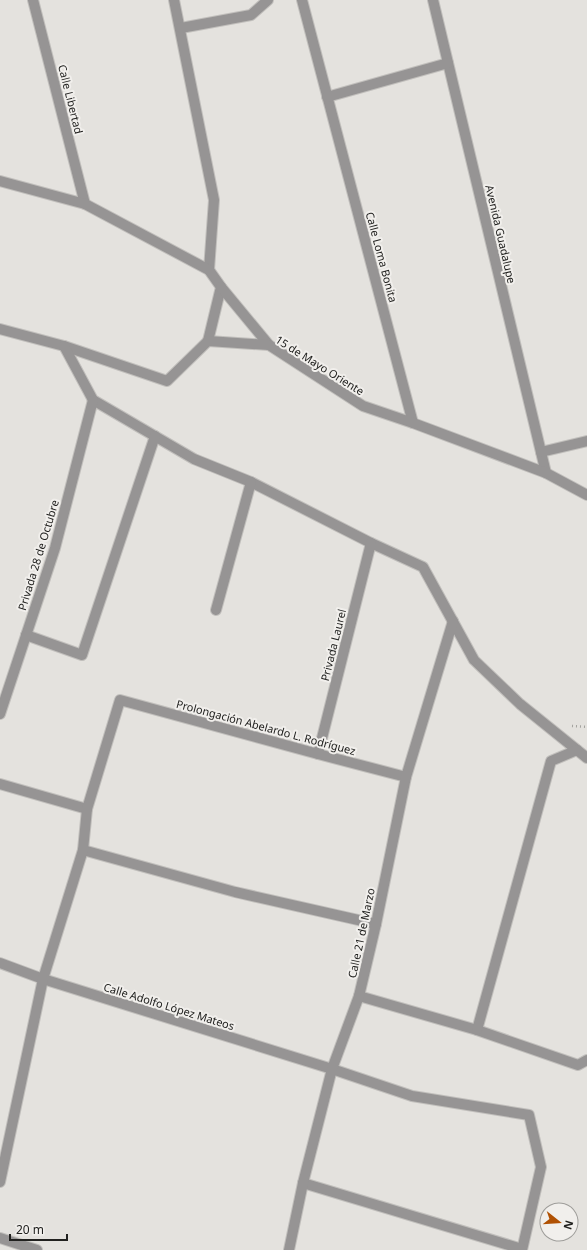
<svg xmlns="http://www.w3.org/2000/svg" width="587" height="1250" font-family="'Noto Sans',sans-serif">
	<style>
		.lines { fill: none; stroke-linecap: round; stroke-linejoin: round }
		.street-casing { stroke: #c1bfbc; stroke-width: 12 }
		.path { stroke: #a3a29e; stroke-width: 2.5; stroke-dasharray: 1 3; stroke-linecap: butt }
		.street { stroke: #969494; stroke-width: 10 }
		.labels { text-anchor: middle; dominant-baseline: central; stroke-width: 4; stroke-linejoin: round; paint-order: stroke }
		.street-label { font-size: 11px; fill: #21211f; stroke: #f1efec }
	</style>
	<rect width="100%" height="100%" fill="#e4e2de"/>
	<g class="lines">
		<g class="street-casing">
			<g id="street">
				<polyline points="33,0 85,204"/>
				<polyline points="174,0 214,200 209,270"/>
				<polyline points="302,0 413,423"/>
				<polyline points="433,0 546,473"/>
				<polyline points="181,28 251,15 268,0"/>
				<polyline points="327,97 448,63"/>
				<polyline points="0,181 85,204 209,270 221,287 208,341"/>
				<polyline points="221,287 269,345"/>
				<polyline points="0,329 64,346 167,381 208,341 269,345 363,406 413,423 546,473 587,495"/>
				<polyline points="64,346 93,400 194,459 251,482 371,543 423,567 474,660 520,704 587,758"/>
				<polyline points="541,452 587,441"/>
				<polyline points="216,610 251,482"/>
				<polyline points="26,635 82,655 155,436"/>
				<polyline points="0,714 55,548 93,400"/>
				<polyline points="318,754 371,543"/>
				<polyline points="0,784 87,809"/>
				<polyline points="83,850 235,892 376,924"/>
				<polyline points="0,963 43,979 332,1069 412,1096 529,1115 541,1167 522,1250"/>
				<polyline points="359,996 477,1030 578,1065 587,1060"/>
				<polyline points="477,1030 551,761 577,750"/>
				<polyline points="0,1182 43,979 83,850 87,809 120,700 318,754 406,777"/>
				<polyline points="303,1183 522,1249"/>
				<polyline points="0,1238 37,1250"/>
				<polyline points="289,1250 303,1183 332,1069 359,996 376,924 406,777 453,621"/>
			</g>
		</g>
		<polyline class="path" points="572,726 587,727"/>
		<use href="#street" class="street"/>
	</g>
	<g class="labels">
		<g class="street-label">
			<text transform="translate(71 99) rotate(76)">Calle Libertad</text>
			<text transform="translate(501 234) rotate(77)">Avenida Guadalupe</text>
			<text transform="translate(382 257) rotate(75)">Calle Loma Bonita</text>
			<text transform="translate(320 365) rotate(32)">15 de Mayo Oriente</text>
			<text transform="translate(38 555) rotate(-73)">Privada 28 de Octubre</text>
			<text transform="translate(333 645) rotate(-76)">Privada Laurel</text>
			<text transform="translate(266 727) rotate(15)">Prolongación Abelardo L. Rodríguez</text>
			<text transform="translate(361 933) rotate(-78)">Calle 21 de Marzo</text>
			<text transform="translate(169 1006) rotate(17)">Calle Adolfo López Mateos</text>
		</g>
	</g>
	<g transform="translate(559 1222) rotate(107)"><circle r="19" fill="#f1efec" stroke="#9e9d9a"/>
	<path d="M0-3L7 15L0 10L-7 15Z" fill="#b05103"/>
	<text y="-6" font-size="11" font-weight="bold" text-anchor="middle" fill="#21211f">N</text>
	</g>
	<path d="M10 1234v6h57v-6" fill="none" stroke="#21211f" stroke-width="2"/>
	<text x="16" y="1234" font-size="12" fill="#21211f" stroke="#f1efec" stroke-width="3" paint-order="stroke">20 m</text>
</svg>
